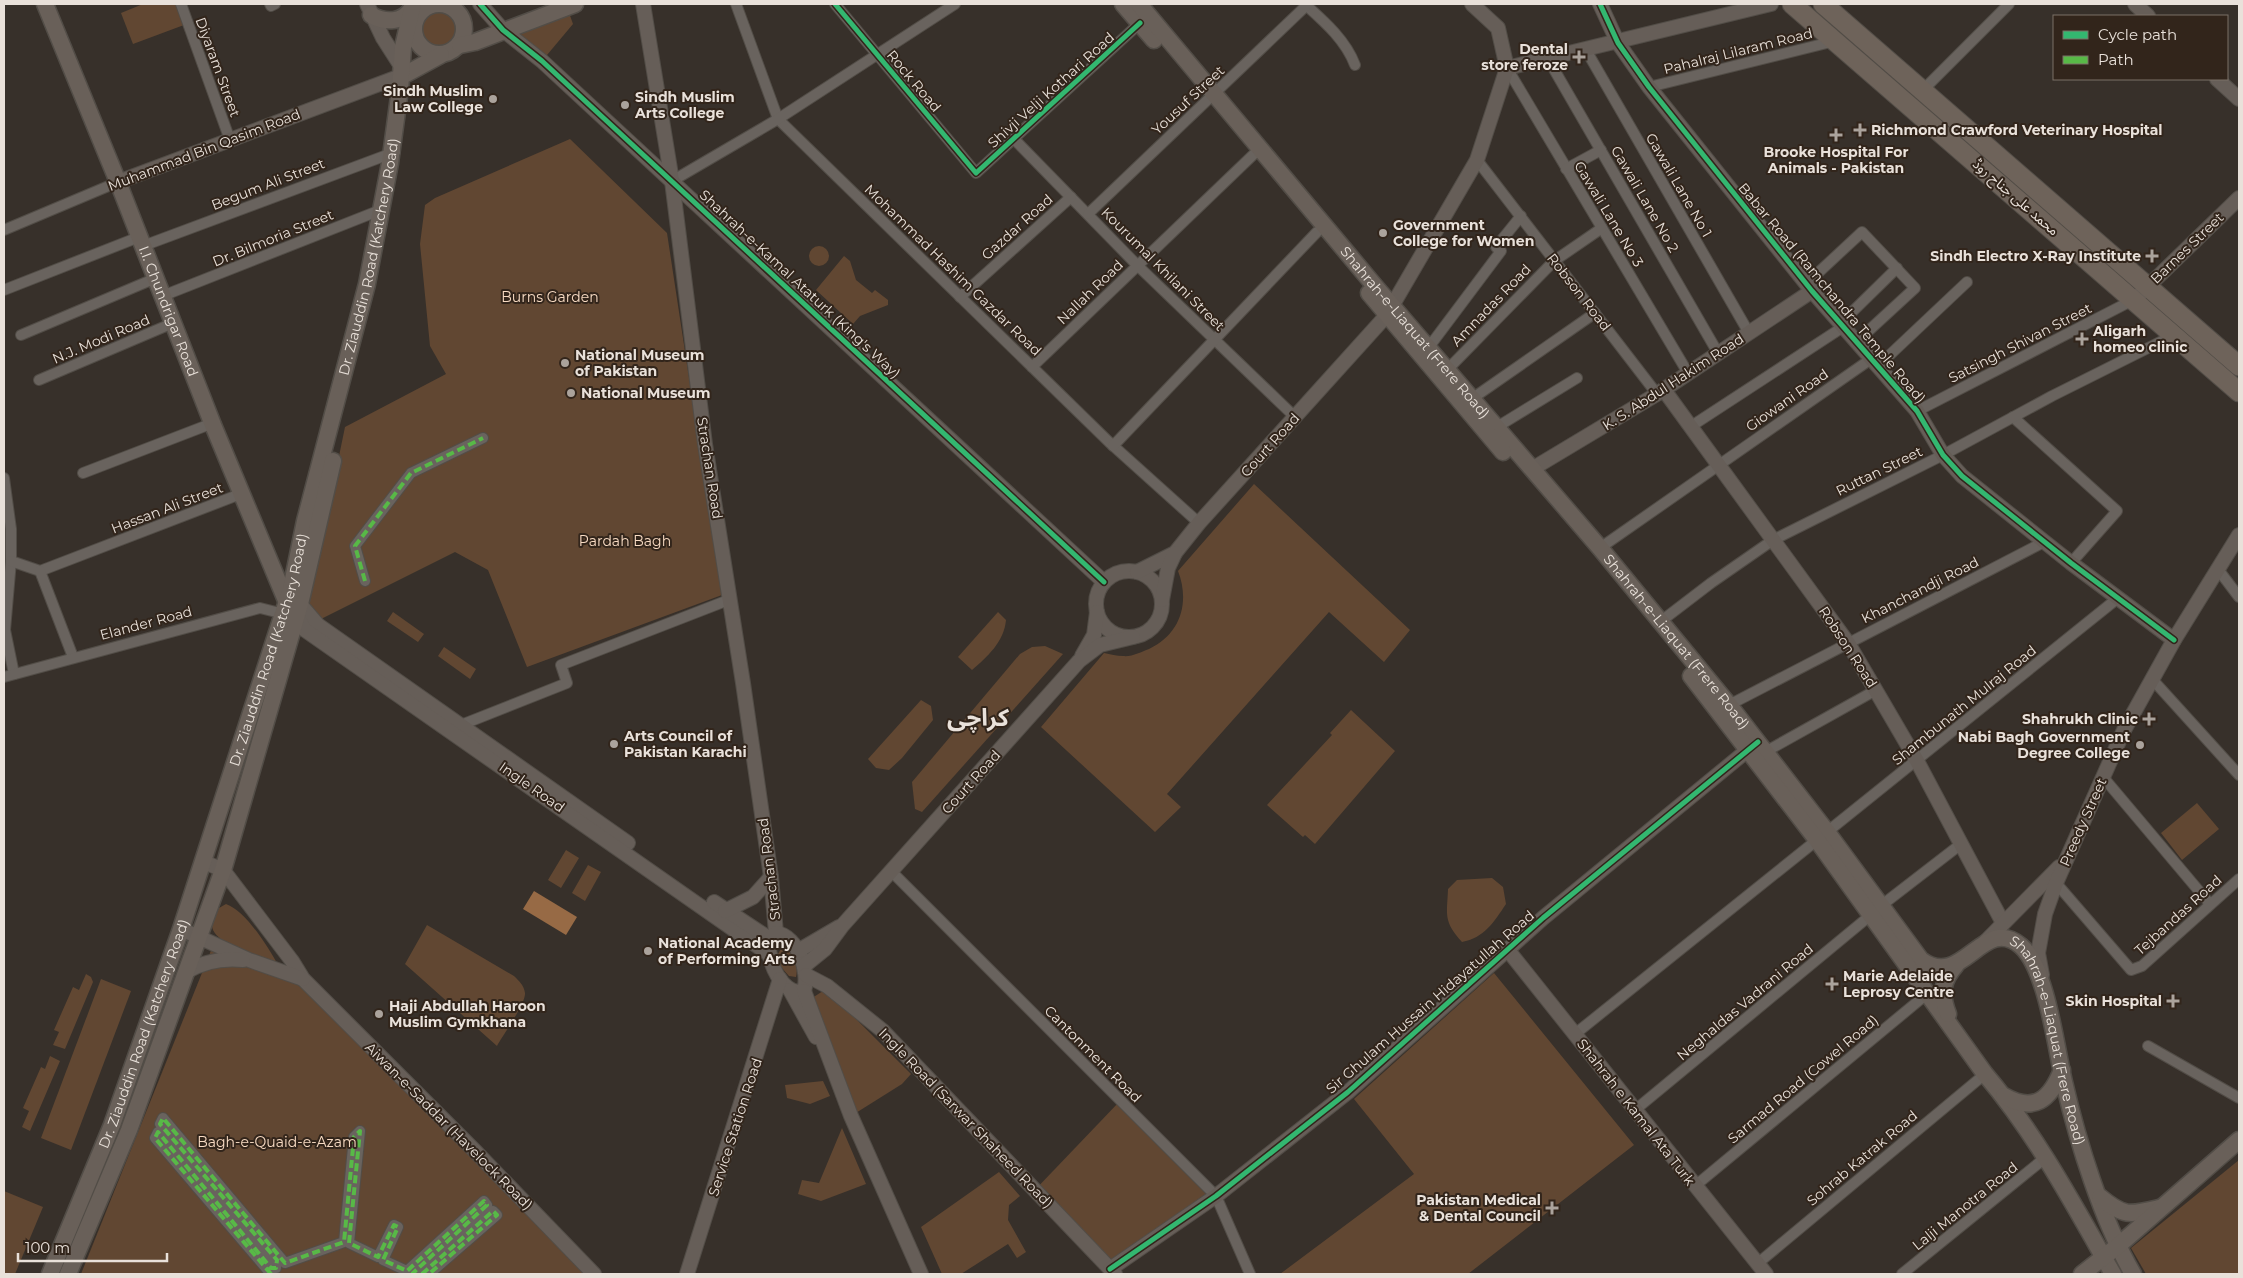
<svg xmlns="http://www.w3.org/2000/svg" width="2243" height="1278" font-family="Montserrat,'Noto Sans Arabic',sans-serif">
	<style>
		.green { fill: #614732 }
		.water { fill: #976a45 }
		.lines { fill: none; stroke-linecap: round; stroke-linejoin: round }
		.street-casing { stroke: #524d47; stroke-width: 12 }
		.secondary-casing { stroke: #524d47; stroke-width: 16 }
		.primary-casing { stroke: #524d47; stroke-width: 19 }
		.highway-casing { stroke: #524d47; stroke-width: 21 }
		.street { stroke: #69635e; stroke-width: 10 }
		.secondary { stroke: #665e58; stroke-width: 14 }
		.primary { stroke: #696059; stroke-width: 16 }
		.highway { stroke: #6e635a; stroke-width: 19 }
		.quiet { stroke: #58b947; stroke-width: 4; stroke-dasharray: 8 4; stroke-linecap: butt }
		.cycleway-casing { stroke: #32251b; stroke-width: 8 }
		.cycleway { stroke: #33b770; stroke-width: 5 }
		.poi-dot { fill: #aba39c; stroke: #32251b; stroke-width: 2 }
		.labels { text-anchor: middle; dominant-baseline: central; stroke-width: 4; stroke-linejoin: round; paint-order: stroke }
		.poi-label { font-size: 14px; font-weight: bold; fill: #e9e1da; stroke: #32251b; text-anchor: start }
		.street-label { font-size: 14px; fill: #e9e1da; stroke: #32251b }
		.park-label { font-size: 14px; fill: #f8dbc3; stroke: #32251b }
		.town-label { font-size: 24px; font-weight: bold; fill: #e9e1da; stroke: #32251b }
	</style>
	<rect width="100%" height="100%" fill="#37302a"/>
	<g class="green">
		<polygon points="143,4 176,4 184,25 133,44 121,13"/>
		<path d="M439,4H458L455,9C498,47 403,79 417,22C419,11 427,6 439,4Z"/>
		<polygon points="567,7 573,24 542,61 507,29"/>
		<polygon points="570,139 667,233 722,595 527,667 488,570 455,552 317,621 309,602 345,427 446,374 430,346 420,244 425,205 435,198"/>
		<circle cx="819" cy="256" r="10"/>
		<polygon points="844,256 850,261 856,280 872,293 875,290 888,300 888,305 860,316 853,324 816,290"/>
		<path d="M1254,484L1410,630L1384,662L1329,612L1167,794L1181,807L1155,832L1041,727L1104,653C1110,654 1117,656 1123,656C1132,657 1141,652 1149,649C1181,634 1190,602 1178,571Z"/>
		<polygon points="393,612 424,634 418,642 387,621"/>
		<path d="M998,612L1006,620C1004,642 987,657 972,670L958,657Z"/>
		<polygon points="1045,646 1063,654 922,812 915,809 912,782 1020,654 1032,647"/>
		<polygon points="444,647 476,669 470,679 438,656"/>
		<polygon points="921,700 931,706 933,720 902,758 889,770 876,768 868,759"/>
		<polygon points="1351,710 1395,751 1315,844 1305,835 1303,837 1267,805 1332,735 1330,733"/>
		<polygon points="2197,803 2219,829 2182,860 2161,833"/>
		<polygon points="566,850 579,858 561,888 548,880"/>
		<polygon points="588,865 601,872 585,901 572,893"/>
		<path d="M1492,878L1503,887L1506,904C1494,922 1484,938 1462,942C1443,921 1447,915 1448,889L1457,880Z"/>
		<path d="M226,904C246,911 268,947 278,965C264,960 213,944 212,926C212,920 217,913 219,908Z"/>
		<path d="M427,925L514,976C519,981 524,985 525,993C526,1003 503,1035 497,1046L405,964Z"/>
		<polygon points="214,943 303,979 593,1274 81,1274"/>
		<path d="M782,947C793,951 799,965 796,977L789,976L781,967L778,954Z"/>
		<polygon points="1494,973 1634,1145 1468,1274 1280,1274 1414,1174 1354,1099"/>
		<polygon points="86,974 91,977 93,982 65,1049 53,1045 59,1032 54,1030 73,987 79,990"/>
		<polygon points="101,979 131,991 71,1150 41,1138"/>
		<polygon points="826,989 911,1074 902,1084 851,1116 803,1004"/>
		<polygon points="50,1056 60,1061 30,1131 22,1127 29,1111 23,1108 41,1067 45,1069"/>
		<polygon points="823,1081 830,1096 810,1104 787,1098 785,1085"/>
		<polygon points="1120,1101 1216,1195 1110,1269 1032,1193"/>
		<polygon points="842,1128 866,1184 821,1201 798,1194 802,1180 819,1183"/>
		<polygon points="2239,1160 2239,1274 2146,1274 2131,1248"/>
		<polygon points="999,1172 1020,1196 1009,1205 1008,1220 1026,1252 1017,1258 1008,1244 961,1274 942,1274 921,1227"/>
		<polygon points="4,1191 43,1207 15,1274 4,1274"/>
	</g>
	<polygon class="water" points="534,891 577,917 566,935 523,909"/>
	<g class="lines">
		<g class="street-casing">
			<g id="street">
				<polyline points="181,4 230,140"/>
				<polyline points="270,4 271,6 275,4"/>
				<polyline points="736,4 778,119 1109,442 1199,523"/>
				<polyline points="835,4 976,173 1140,23"/>
				<path d="M1307,6C1326,23 1346,41 1355,65"/>
				<polyline points="1586,50 1749,333"/>
				<polyline points="1548,59 1718,353"/>
				<polyline points="1507,68 1688,373"/>
				<polyline points="1649,87 1835,41"/>
				<polyline points="1923,90 2009,4"/>
				<polyline points="1014,139 1137,265 1295,417"/>
				<polyline points="1477,160 1657,394"/>
				<polyline points="1566,169 1601,150"/>
				<polyline points="672,181 778,119 955,4"/>
				<polyline points="1088,214 1308,4"/>
				<polyline points="4,230 118,182"/>
				<polyline points="151,243 395,152"/>
				<polyline points="1806,284 1862,232 1915,288 1865,334"/>
				<polyline points="4,290 139,237"/>
				<polyline points="170,293 383,209"/>
				<polyline points="960,297 1071,197"/>
				<polyline points="1850,314 1897,268"/>
				<polyline points="21,335 156,278"/>
				<polyline points="1429,347 1501,251 1496,247 1521,216"/>
				<polyline points="1878,366 1967,282"/>
				<polyline points="1032,367 1254,154"/>
				<polyline points="1448,369 1554,261 1602,228"/>
				<polyline points="39,380 173,323"/>
				<polyline points="1473,398 1595,313"/>
				<polyline points="1917,411 2135,299"/>
				<polyline points="2013,417 2117,511 2071,563"/>
				<polyline points="1497,427 1577,378"/>
				<polyline points="1690,427 1843,327"/>
				<polyline points="1113,446 1317,232"/>
				<polyline points="83,473 213,423"/>
				<polyline points="4,478 11,529 11,561 5,630 14,674"/>
				<polyline points="1600,548 1871,359"/>
				<polyline points="11,561 40,571 243,493"/>
				<polyline points="2217,568 2239,597"/>
				<polyline points="40,571 73,657"/>
				<polyline points="365,581 355,546 411,473 483,438"/>
				<polyline points="1660,622 1711,583 1773,540 1943,455 2052,396 2174,335"/>
				<polyline points="4,677 260,608 288,615"/>
				<polyline points="2152,679 2239,775"/>
				<polyline points="1729,705 2044,542"/>
				<polyline points="461,725 567,683 561,665 731,599"/>
				<polyline points="1765,752 1876,690"/>
				<polyline points="2103,777 2210,904"/>
				<polyline points="1827,832 2118,598"/>
				<polyline points="891,871 1216,1196 1250,1274"/>
				<polyline points="2056,883 2131,970 2142,966 2239,879"/>
				<polyline points="1882,905 1961,844"/>
				<polyline points="1575,1034 1817,840"/>
				<polyline points="2148,1046 2239,1098"/>
				<polyline points="1635,1110 1872,914"/>
				<polyline points="1695,1186 1928,993"/>
				<polyline points="1757,1264 1985,1074"/>
				<polyline points="271,1274 155,1138 158,1132 271,1268 276,1268 277,1260 160,1124 163,1118 285,1263 344,1242 354,1137 360,1131 349,1243 378,1257 394,1225 398,1227 383,1260 407,1271 484,1201 487,1205 412,1274"/>
				<polyline points="422,1274 493,1211 497,1215 429,1274"/>
				<polyline points="1902,1274 2045,1158"/>
			</g>
		</g>
		<g class="secondary-casing">
			<g id="secondary">
				<polyline points="480,4 503,30 542,61 1104,582"/>
				<polyline points="643,4 672,181 705,444 743,683 771,877 776,933"/>
				<polyline points="1600,4 1618,43 1649,87 1812,291 1917,411 1943,455 1962,476 2071,563 2174,640"/>
				<polyline points="2135,4 2148,16"/>
				<polyline points="1507,68 1771,4"/>
				<polyline points="2217,79 2239,99"/>
				<polyline points="118,182 406,74 383,38 367,4"/>
				<polyline points="2135,299 2239,198"/>
				<polyline points="1664,390 1848,643 1917,761 2003,923"/>
				<polyline points="1532,469 1657,394 1812,291"/>
				<circle cx="1129" cy="604" r="33"/>
				<polyline points="1137,572 1175,553 1199,523 1386,316 1392,306 1477,160 1507,68 1498,28 1472,4"/>
				<polyline points="1162,600 1168,568 1175,553"/>
				<polyline points="300,604 318,625 628,843"/>
				<polyline points="297,617 305,630 770,955"/>
				<polyline points="1082,656 1094,635 1097,612"/>
				<polyline points="204,862 223,870 292,961 303,979 475,1151 594,1274"/>
				<polyline points="714,902 770,939"/>
				<polyline points="725,911 753,897 771,877"/>
				<polyline points="181,929 249,960 303,979"/>
				<path d="M776,933C798,936 810,972 804,991C781,1000 757,944 776,933Z"/>
				<polyline points="1985,942 2059,867"/>
				<polyline points="1507,949 1766,1274"/>
				<polyline points="798,951 839,927"/>
				<polyline points="804,966 825,949 842,926 1079,661 1100,645 1133,637"/>
				<path d="M186,972C204,961 222,958 243,960"/>
				<polyline points="806,975 827,986 883,1031 1115,1274"/>
				<polyline points="2042,975 2038,953 2045,914 2056,883 2124,730 2174,640 2239,535"/>
				<polyline points="790,990 816,1037"/>
				<polyline points="804,991 851,1116 921,1274"/>
				<polyline points="1110,1269 1216,1196 1348,1092 1543,918 1755,744"/>
				<polyline points="687,1274 780,979"/>
			</g>
		</g>
		<g class="primary-casing">
			<g id="primary">
				<circle cx="439" cy="29" r="25"/>
				<path id="s1" d="M45,4L118,182L213,425L288,605"/>
				<polyline points="1123,4 1154,40"/>
				<path id="s2" d="M1139,4L1374,285L1600,548L1729,705L1827,832L1921,960C1963,991 1983,913 2021,946C2047,969 2056,1049 2064,1082C2078,1143 2102,1220 2133,1274"/>
				<path d="M371,15C385,23 403,23 412,8"/>
				<polyline points="460,45 475,42 575,4"/>
				<polyline points="406,74 441,55"/>
				<polyline points="1369,293 1503,452"/>
				<path d="M1691,676L1817,840L1985,1074C2036,1134 2074,1205 2113,1274"/>
				<path d="M1948,1014C1940,993 1942,981 1956,965"/>
				<path d="M2004,1096C2034,1113 2050,1100 2062,1070"/>
				<path d="M2100,1197C2124,1217 2130,1215 2159,1208"/>
				<path id="s3" d="M50,1274L112,1125L181,929L291,589L305,521L367,284L390,163L400,89L403,47L413,4"/>
				<polyline points="68,1274 129,1130 223,870 300,604 333,461"/>
				<polyline points="2082,1274 2119,1245 2239,1140"/>
			</g>
		</g>
		<g class="highway-casing">
			<g id="highway">
				<polyline points="1792,4 2239,392"/>
				<polyline points="1823,4 2239,366"/>
			</g>
		</g>
		<use href="#street" class="street"/>
		<use href="#secondary" class="secondary"/>
		<use href="#primary" class="primary"/>
		<use href="#highway" class="highway"/>
		<g class="quiet">
			<polyline points="365,581 355,546 411,473 483,438"/>
			<polyline points="271,1274 155,1138 158,1132 271,1268 276,1268 277,1260 160,1124 163,1118 285,1263 344,1242 354,1137 360,1131 349,1243 378,1257 394,1225 398,1227 383,1260 407,1271 484,1201 487,1205 412,1274"/>
			<polyline points="422,1274 493,1211 497,1215 429,1274"/>
		</g>
		<g class="cycleway-casing">
			<g id="cycleway">
				<polyline points="480,4 503,30 542,61 1104,582"/>
				<polyline points="835,4 976,173 1140,23"/>
				<polyline points="1600,4 1618,43 1649,87 1812,291 1917,411 1943,455 1962,476 2071,563 2174,640"/>
				<polyline points="1110,1269 1216,1196 1348,1092 1543,918 1758,742"/>
			</g>
		</g>
		<use href="#cycleway" class="cycleway"/>
	</g>
	<g class="poi-dot">
		<path d="M1576.5 49.5h5v5h5v5h-5v5h-5v-5h-5v-5h5z"/>
		<circle cx="493" cy="99" r="5"/>
		<circle cx="625" cy="105" r="5"/>
		<path d="M1857.5 122.5h5v5h5v5h-5v5h-5v-5h-5v-5h5z"/>
		<path d="M1833.5 127.5h5v5h5v5h-5v5h-5v-5h-5v-5h5z"/>
		<circle cx="1383" cy="233" r="5"/>
		<path d="M2149.5 248.5h5v5h5v5h-5v5h-5v-5h-5v-5h5z"/>
		<path d="M2079.5 331.5h5v5h5v5h-5v5h-5v-5h-5v-5h5z"/>
		<circle cx="565" cy="363" r="5"/>
		<circle cx="571" cy="393" r="5"/>
		<path d="M2146.5 711.5h5v5h5v5h-5v5h-5v-5h-5v-5h5z"/>
		<circle cx="614" cy="744" r="5"/>
		<circle cx="2140" cy="745" r="5"/>
		<circle cx="648" cy="951" r="5"/>
		<path d="M1829.5 976.5h5v5h5v5h-5v5h-5v-5h-5v-5h5z"/>
		<path d="M2170.5 993.5h5v5h5v5h-5v5h-5v-5h-5v-5h5z"/>
		<circle cx="379" cy="1014" r="5"/>
		<path d="M1549.5 1200.5h5v5h5v5h-5v5h-5v-5h-5v-5h5z"/>
	</g>
	<g class="labels">
		<g class="poi-label">
			<text x="1568" y="49" text-anchor="end">Dental<tspan x="1568" dy="16">store feroze</tspan></text>
			<text x="483" y="91" text-anchor="end">Sindh Muslim<tspan x="483" dy="16">Law College</tspan></text>
			<text x="635" y="97">Sindh Muslim<tspan x="635" dy="16">Arts College</tspan></text>
			<text x="1871" y="130">Richmond Crawford Veterinary Hospital</text>
			<text x="1836" y="152" text-anchor="middle">Brooke Hospital For<tspan x="1836" dy="16">Animals - Pakistan</tspan></text>
			<text x="1393" y="225">Government<tspan x="1393" dy="16">College for Women</tspan></text>
			<text x="2141" y="256" text-anchor="end">Sindh Electro X-Ray Institute</text>
			<text x="2093" y="331">Aligarh<tspan x="2093" dy="16">homeo clinic</tspan></text>
			<text x="575" y="355">National Museum<tspan x="575" dy="16">of Pakistan</tspan></text>
			<text x="581" y="393">National Museum</text>
			<text x="2138" y="719" text-anchor="end">Shahrukh Clinic</text>
			<text x="624" y="736">Arts Council of<tspan x="624" dy="16">Pakistan Karachi</tspan></text>
			<text x="2130" y="737" text-anchor="end">Nabi Bagh Government<tspan x="2130" dy="16">Degree College</tspan></text>
			<text x="658" y="943">National Academy<tspan x="658" dy="16">of Performing Arts</tspan></text>
			<text x="1843" y="976">Marie Adelaide<tspan x="1843" dy="16">Leprosy Centre</tspan></text>
			<text x="2162" y="1001" text-anchor="end">Skin Hospital</text>
			<text x="389" y="1006">Haji Abdullah Haroon<tspan x="389" dy="16">Muslim Gymkhana</tspan></text>
			<text x="1541" y="1200" text-anchor="end">Pakistan Medical<tspan x="1541" dy="16">&amp; Dental Council</tspan></text>
		</g>
		<g class="street-label">
			<text transform="translate(1738 51) rotate(-14)">Pahalraj Lilaram Road</text>
			<text transform="translate(218 67) rotate(70)">Diyaram Street</text>
			<text transform="translate(914 81) rotate(50)">Rock Road</text>
			<text transform="translate(1051 90) rotate(-42)">Shivji Velji Kothari Road</text>
			<text transform="translate(1188 100) rotate(-43)">Yousuf Street</text>
			<text transform="translate(204 150) rotate(-21)">Muhammad Bin Qasim Road</text>
			<text transform="translate(268 184) rotate(-21)">Begum Ali Street</text>
			<text transform="translate(1679 185) rotate(60)">Gawali Lane No 1</text>
			<text transform="translate(2016 197) rotate(41)">محمد علی جناح روڈ</text>
			<text transform="translate(1645 199) rotate(60)">Gawali Lane No 2</text>
			<text transform="translate(1609 214) rotate(59)">Gawali Lane No 3</text>
			<text transform="translate(1017 227) rotate(-42)">Gazdar Road</text>
			<text transform="translate(273 238) rotate(-22)">Dr. Bilmoria Street</text>
			<text transform="translate(2187 248) rotate(-44)">Barnes Street</text>
			<text stroke="none"><textPath href="#s3" startOffset="1068">Dr. Ziauddin Road (Katchery Road)</textPath></text>
			<text transform="translate(1163 269) rotate(45)">Kourumal Khilani Street</text>
			<text transform="translate(953 270) rotate(44)">Mohammad Hashim Gazdar Road</text>
			<text transform="translate(800 284) rotate(43)">Shahrah-e-Kamal Ataturk (King's Way)</text>
			<text transform="translate(1090 292) rotate(-44)">Nallah Road</text>
			<text transform="translate(1579 292) rotate(52)">Robson Road</text>
			<text transform="translate(1832 293) rotate(50)">Babar Road (Ramchandra Temple Road)</text>
			<text transform="translate(1491 305) rotate(-46)">Amnadas Road</text>
			<text stroke="none"><textPath href="#s1" startOffset="331">I.I. Chundrigar Road</textPath></text>
			<text stroke="none"><textPath href="#s2" startOffset="429">Shahrah-e-Liaquat (Frere Road)</textPath></text>
			<text transform="translate(101 339) rotate(-23)">N.J. Modi Road</text>
			<text transform="translate(2020 343) rotate(-27)">Satsingh Shivan Street</text>
			<text transform="translate(1673 382) rotate(-33)">K. S. Abdul Hakim Road</text>
			<text transform="translate(1787 400) rotate(-35)">Giowani Road</text>
			<text transform="translate(1270 445) rotate(-48)">Court Road</text>
			<text transform="translate(710 468) rotate(81)">Strachan Road</text>
			<text transform="translate(1879 471) rotate(-26)">Ruttan Street</text>
			<text transform="translate(167 508) rotate(-21)">Hassan Ali Street</text>
			<text transform="translate(1920 590) rotate(-27)">Khanchandji Road</text>
			<text transform="translate(146 623) rotate(-15)">Elander Road</text>
			<text stroke="none"><textPath href="#s2" startOffset="834">Shahrah-e-Liaquat (Frere Road)</textPath></text>
			<text transform="translate(1848 647) rotate(57)">Robson Road</text>
			<text stroke="none"><textPath href="#s3" startOffset="662">Dr. Ziauddin Road (Katchery Road)</textPath></text>
			<text transform="translate(1964 705) rotate(-39)">Shambunath Mulraj Road</text>
			<text transform="translate(971 782) rotate(-48)">Court Road</text>
			<text transform="translate(532 787) rotate(35)">Ingle Road</text>
			<text transform="translate(2083 822) rotate(-66)">Preedy Street</text>
			<text transform="translate(769 869) rotate(-97)">Strachan Road</text>
			<text transform="translate(2178 915) rotate(-42)">Tejbandas Road</text>
			<text transform="translate(1430 1002) rotate(-41)">Sir Ghulam Hussain Hidayatullah Road</text>
			<text transform="translate(1745 1002) rotate(-40)">Neghaldas Vadrani Road</text>
			<text stroke="none"><textPath href="#s3" startOffset="258">Dr. Ziauddin Road (Katchery Road)</textPath></text>
			<text stroke="none"><textPath href="#s2" startOffset="1446">Shahrah-e-Liaquat (Frere Road)</textPath></text>
			<text transform="translate(1093 1054) rotate(45)">Cantonment Road</text>
			<text transform="translate(1803 1079) rotate(-40)">Sarmad Road (Cowel Road)</text>
			<text transform="translate(1636 1112) rotate(52)">Shahrah e Kamal Ata Turk</text>
			<text transform="translate(966 1118) rotate(46)">Ingle Road (Sarwar Shaheed Road)</text>
			<text transform="translate(449 1126) rotate(45)">Aiwan-e-Saddar (Havelock Road)</text>
			<text transform="translate(735 1127) rotate(-72)">Service Station Road</text>
			<text transform="translate(1862 1158) rotate(-40)">Sohrab Katrak Road</text>
			<text transform="translate(1965 1206) rotate(-39)">Lalji Manotra Road</text>
		</g>
		<g class="park-label">
			<text x="550" y="297">Burns Garden</text>
			<text x="625" y="541">Pardah Bagh</text>
			<text x="277" y="1142">Bagh-e-Quaid-e-Azam</text>
		</g>
		<g class="town-label">
			<text x="978" y="717">کراچی</text>
		</g>
	</g>
	<rect width="2243" height="1278" fill="none" stroke="#e9e1da" stroke-width="10"/>
	<rect x="2053" y="15" width="175" height="65" fill="#32251b" stroke="#7b7067"/>
	<rect x="2063" y="31" width="25" height="8" fill="#33b770" stroke="#7b7067"/>
	<text x="2098" y="40" font-size="15" fill="#e9e1da">Cycle path</text>
	<rect x="2063" y="56" width="25" height="8" fill="#58b947" stroke="#7b7067"/>
	<text x="2098" y="65" font-size="15" fill="#e9e1da">Path</text>
	<path d="M18 1253v8h149v-8" fill="none" stroke="#e9e1da" stroke-width="2.5"/>
	<text x="25" y="1253" font-size="15" fill="#e9e1da" stroke="#32251b" stroke-width="4" paint-order="stroke">100 m</text>
</svg>
